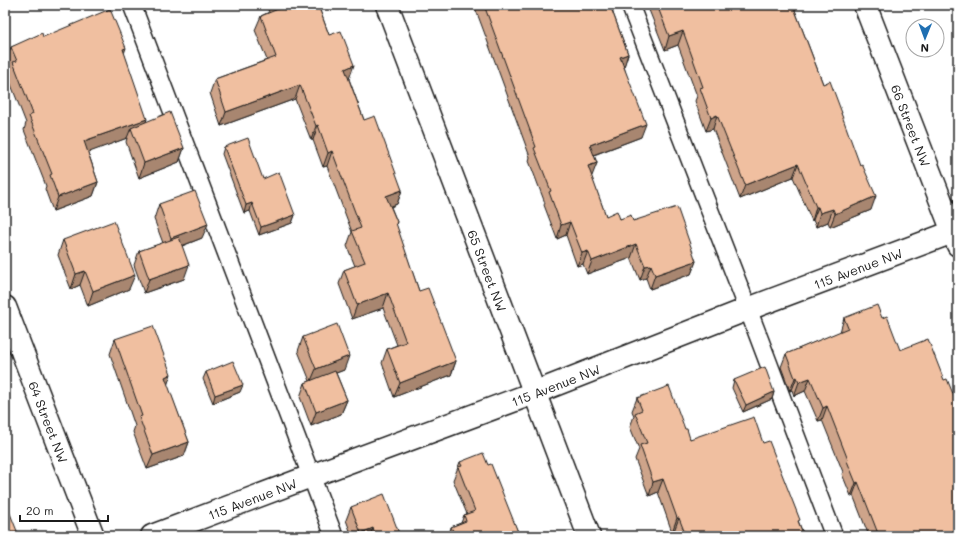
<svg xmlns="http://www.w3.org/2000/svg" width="963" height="541" font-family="Mali,sans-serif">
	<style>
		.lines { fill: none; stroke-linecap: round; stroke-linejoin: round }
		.service-casing { stroke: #1c1c1c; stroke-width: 20 }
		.minor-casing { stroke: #1c1c1c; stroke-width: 25 }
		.tertiary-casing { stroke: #1c1c1c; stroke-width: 25 }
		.service { stroke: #fff; stroke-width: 17 }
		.minor { stroke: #fff; stroke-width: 22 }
		.tertiary { stroke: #fff; stroke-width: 22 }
		.wall { fill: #cea48a; stroke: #1c1c1c }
		.shaded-wall { fill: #a88670; stroke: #1c1c1c }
		.building { fill: #f0bfa0; stroke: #1c1c1c }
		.labels { text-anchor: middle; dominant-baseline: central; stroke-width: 3; stroke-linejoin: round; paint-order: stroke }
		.street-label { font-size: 13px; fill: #1c1c1c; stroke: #fff }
	</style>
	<rect width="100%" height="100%" fill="#fff"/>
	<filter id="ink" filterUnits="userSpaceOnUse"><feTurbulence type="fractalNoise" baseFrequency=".025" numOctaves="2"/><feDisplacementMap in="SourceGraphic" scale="8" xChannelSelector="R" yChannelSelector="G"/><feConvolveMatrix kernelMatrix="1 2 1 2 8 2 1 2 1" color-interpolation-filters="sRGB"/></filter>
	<g filter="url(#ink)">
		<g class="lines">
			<g class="service-casing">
				<g id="service">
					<polyline points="132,5 334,536"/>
					<polyline points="630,5 748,309 834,536"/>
				</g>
			</g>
			<g class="minor-casing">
				<g id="minor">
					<path id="s1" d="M387,5L589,536"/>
					<path id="s2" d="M5,307L93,536"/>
					<path id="s3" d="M152,536L311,476L534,393L748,309L958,230"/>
				</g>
			</g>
			<g class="tertiary-casing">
				<g id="tertiary">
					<path id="s4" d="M865,5L958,245"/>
				</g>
			</g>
			<use href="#service" class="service"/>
			<use href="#minor" class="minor"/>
			<use href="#tertiary" class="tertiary"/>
		</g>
		<g class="wall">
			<polygon points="266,5 318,5 329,35 349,79 364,120 402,190 397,204 391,207 397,222 396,225 419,291 456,361 451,375 394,397 382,363 387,349 397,345 383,308 352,319 339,284 344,270 355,266 347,246 352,232 327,166 323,167 313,140 311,140 295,99 221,126 210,93 215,79 267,60 255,30 261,16 269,12"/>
			<polygon points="474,5 611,5 610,5 628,54 624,66 641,137 594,155 597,163 591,176 606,216 633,221 696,261 691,274 650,289 646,278 640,280 631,258 587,274 583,264 577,266 566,235 557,239 544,205 545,203 529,161 530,157 483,29"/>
			<polygon points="647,5 793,5 823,84 841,114 871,210 830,227 828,222 816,227 813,220 812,221 793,177 740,199 713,129 706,131 695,101 697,96 678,45 665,50"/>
			<polygon points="953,5 958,5 958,20"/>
			<polygon points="43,37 124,53 146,122 184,148 179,162 139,178 126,142 127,138 88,152 98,182 93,196 53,211 45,189 46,186 24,130 26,123 8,77 10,71 5,61 11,47"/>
			<polygon points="224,147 263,179 295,215 292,223 259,235 250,211 244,213 222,154"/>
			<polygon points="159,204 202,238 182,246 184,279 144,293 134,265 139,251 163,243 154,219"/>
			<polygon points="63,240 129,289 88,306 80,285 71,289 58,255"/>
			<polygon points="844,318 958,536 869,536 853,495 851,496 842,474 843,472 822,420 818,421 805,391 794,396 792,390 790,391 781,367 786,354 840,332"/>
			<polygon points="303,337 344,370 336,373 347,400 341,414 311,426 300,397 305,383 310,381 298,351"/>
			<polygon points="115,339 167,384 189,442 184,456 147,469 133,432 135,426 110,354"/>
			<polygon points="206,372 240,392 213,403 203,379"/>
			<polygon points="734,380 774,392 772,399 743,412 732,388"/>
			<polygon points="637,398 685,429 690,439 763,443 799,523 804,536 676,536 674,531 672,532 658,492 649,496 635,459 639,449 630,427 634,416 632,411"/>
			<polygon points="460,462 488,465 518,532 517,536 446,536 449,535 451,527 461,523 464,515 467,514 453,480"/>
			<polygon points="351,507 400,536 352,536 346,520"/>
		</g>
		<g class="shaded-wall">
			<polygon points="683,31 678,45 665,50 669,36"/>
			<polygon points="126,48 121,62 123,49"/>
			<polygon points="628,54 624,67 620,57"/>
			<polygon points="354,65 349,79 339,83 345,69"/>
			<polygon points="300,85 295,99 221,126 226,112"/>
			<polygon points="717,115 713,129 706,131 711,118"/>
			<polygon points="147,119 142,133 131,128 127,138 79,156 84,141"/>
			<polygon points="646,124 641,137 585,158 590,145"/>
			<polygon points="318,125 313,140 311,140 316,126"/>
			<polygon points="184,148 179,162 139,178 144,163"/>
			<polygon points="332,151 327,166 323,167 328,153"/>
			<polygon points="597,163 592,176 583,180 588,166"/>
			<polygon points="798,164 793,177 740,199 745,185"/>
			<polygon points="98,182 93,196 53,211 58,197"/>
			<polygon points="402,190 397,204 381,210 386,196"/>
			<polygon points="876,196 871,210 830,227 835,214"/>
			<polygon points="252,203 250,211 244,213 246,205"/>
			<polygon points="816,207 818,207 813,220 812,221"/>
			<polygon points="833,209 828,222 816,227 820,213"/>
			<polygon points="295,215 292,223 259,235 261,227"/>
			<polygon points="570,222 566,235 557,239 561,225"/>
			<polygon points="208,224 202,238 166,252 171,238"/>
			<polygon points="636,244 631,258 587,274 592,261"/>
			<polygon points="588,251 583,264 577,266 582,253"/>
			<polygon points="696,261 691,274 650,289 655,275"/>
			<polygon points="189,265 184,279 144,293 149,279"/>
			<polygon points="651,265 646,278 640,280 645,266"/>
			<polygon points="85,271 80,285 71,289 76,274"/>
			<polygon points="135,275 129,289 88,306 93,291"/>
			<polygon points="388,293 383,308 352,319 357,305"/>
			<polygon points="349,356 344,370 310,383 316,369"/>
			<polygon points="456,361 451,375 394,397 400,383"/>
			<polygon points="171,374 166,389 165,377"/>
			<polygon points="797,377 792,390 790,391 795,378"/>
			<polygon points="810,378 805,391 794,396 799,382"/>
			<polygon points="243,385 240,392 213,403 215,395"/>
			<polygon points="774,392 772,399 743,412 746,405"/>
			<polygon points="347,400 341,414 311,426 316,412"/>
			<polygon points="827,406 822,420 818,421 823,408"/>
			<polygon points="189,442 184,456 147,469 153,455"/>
			<polygon points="663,479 658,492 649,496 653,482"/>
			<polygon points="858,482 853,495 851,496 856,483"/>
			<polygon points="677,518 679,518 674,531 672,532"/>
			<polygon points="373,528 370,536 360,536 361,533"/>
			<polygon points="518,532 517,536 510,536 510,535"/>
		</g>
		<g class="building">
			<polygon points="277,5 318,5 329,35 341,31 354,65 345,69 364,120 375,116 402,190 386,196 397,222 396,223 419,291 428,288 456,361 400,383 387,349 406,342 388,293 357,305 344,270 365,262 352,231 361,228 332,151 328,153 318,125 316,126 300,85 226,112 215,79 276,57 261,16 278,9"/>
			<polygon points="484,5 610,5 628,54 620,57 646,124 590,145 597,163 588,166 606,216 617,211 620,219 631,215 633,221 677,207 696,261 655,275 651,265 645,266 636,244 592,261 588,251 582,253 570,222 561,225 549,192 551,191 534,148 536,147"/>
			<polygon points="657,5 793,5 823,84 830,81 842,113 841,113 860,165 862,164 876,196 835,214 833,209 820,213 818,207 816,207 798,164 745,185 717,115 711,118 700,88 703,87 683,31 669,36"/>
			<polygon points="110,9 126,48 123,49 147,119 84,141 98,182 58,197 50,175 52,174 29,116 33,114 13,62 17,61 11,47 42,33 43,37"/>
			<polygon points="170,112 184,148 144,163 131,128"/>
			<polygon points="248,138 263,179 279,172 295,215 261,227 252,203 246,205 224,147"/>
			<polygon points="195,191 208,224 171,238 159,204"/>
			<polygon points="114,221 135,275 93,291 85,271 76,274 63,240"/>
			<polygon points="179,237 189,265 149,279 139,251"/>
			<polygon points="877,305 882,318 887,316 900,350 928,339 944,380 947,379 958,406 958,536 879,536 858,482 856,483 847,461 848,460 827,406 823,408 810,378 799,382 797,377 795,378 786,354 848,328 844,318"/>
			<polygon points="337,324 349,356 316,369 303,337"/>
			<polygon points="153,326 171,374 165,377 189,442 153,455 139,417 142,416 115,339"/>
			<polygon points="233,361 243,385 215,395 206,372"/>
			<polygon points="765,367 774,392 746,405 734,380"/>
			<polygon points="335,371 347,400 316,412 305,383"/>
			<polygon points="669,386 685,429 687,429 690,439 754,417 763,443 769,441 800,520 798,521 804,536 686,536 679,518 677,518 663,479 653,482 640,445 647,443 635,413 642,410 637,398"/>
			<polygon points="483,453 488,465 491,464 518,532 510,535 511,536 446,536 454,533 451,527 466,521 464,515 475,511 458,467 462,466 460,462"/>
			<polygon points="384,494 400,536 376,536 373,528 361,533 351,507"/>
			<polygon points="5,501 19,536 5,536"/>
		</g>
	</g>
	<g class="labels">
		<g class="street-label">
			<text stroke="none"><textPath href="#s4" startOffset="129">66 Street NW</textPath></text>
			<text stroke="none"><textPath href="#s3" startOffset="755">115 Avenue NW</textPath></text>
			<text stroke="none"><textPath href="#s1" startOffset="284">65 Street NW</textPath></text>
			<text stroke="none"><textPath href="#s3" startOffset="431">115 Avenue NW</textPath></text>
			<text stroke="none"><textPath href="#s2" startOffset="123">64 Street NW</textPath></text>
			<text stroke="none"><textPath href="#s3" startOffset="107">115 Avenue NW</textPath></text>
		</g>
	</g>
	<rect width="963" height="541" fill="none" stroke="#fff" stroke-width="20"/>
	<rect x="10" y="10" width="943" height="521" fill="none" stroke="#1c1c1c" stroke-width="1.5" filter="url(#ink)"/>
	<g transform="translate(925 38) rotate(181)"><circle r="19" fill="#ffffff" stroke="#a4a4a4"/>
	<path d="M0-3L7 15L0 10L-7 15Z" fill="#1f6fb2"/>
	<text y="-6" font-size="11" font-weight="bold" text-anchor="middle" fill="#1c1c1c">N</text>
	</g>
	<path d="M20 515v6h88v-6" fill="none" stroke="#1c1c1c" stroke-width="2"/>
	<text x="26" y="515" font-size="12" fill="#1c1c1c" stroke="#ffffff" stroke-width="3" paint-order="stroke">20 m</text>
</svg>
